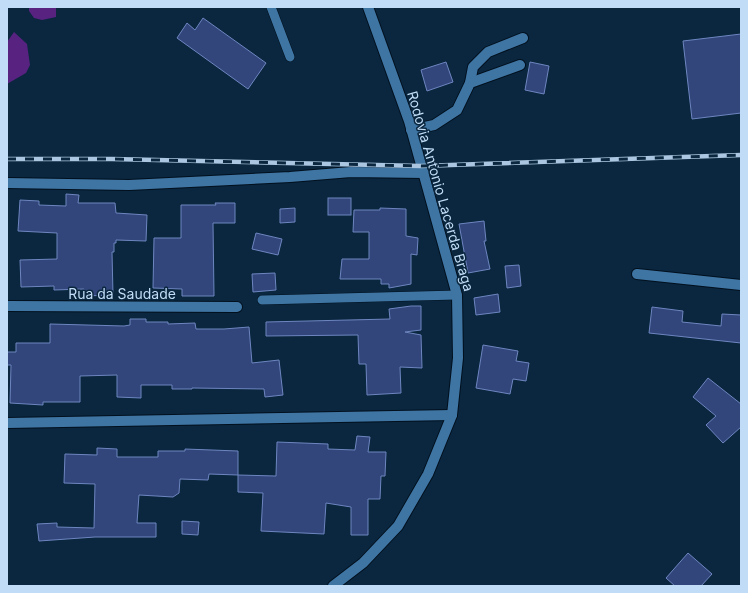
<svg xmlns="http://www.w3.org/2000/svg" width="748" height="593" font-family="Inter,sans-serif">
	<style>
		.water { fill: #572280 }
		.building { fill: #32467b; stroke: #6d86c0 }
		.lines { fill: none; stroke-linecap: round; stroke-linejoin: round }
		.service-casing { stroke: #02101e; stroke-width: 10 }
		.minor-casing { stroke: #02101e; stroke-width: 12 }
		.secondary-casing { stroke: #02101e; stroke-width: 12 }
		.service { stroke: #3f75a3; stroke-width: 9 }
		.minor { stroke: #3f75a3; stroke-width: 10 }
		.secondary { stroke: #3f75a3; stroke-width: 10 }
		.rail-casing { stroke: #aac6e0; stroke-width: 4.5 }
		.rail { stroke: #0a273f; stroke-width: 3; stroke-dasharray: 9; stroke-linecap: butt }
		.labels { text-anchor: middle; dominant-baseline: central; stroke-width: 3; stroke-linejoin: round; paint-order: stroke }
		.street-label { font-size: 14px; fill: #c0dcf6; stroke: #0a273f }
	</style>
	<rect width="100%" height="100%" fill="#0a273f"/>
	<g class="water">
		<polygon points="29,7 56,7 56,17 42,20 34,18 29,11"/>
		<polygon points="14,32 27,44 30,65 26,73 7,84 7,42"/>
	</g>
	<g class="building">
		<polygon points="203,18 266,63 248,89 177,38 187,23 195,30"/>
		<polygon points="741,34 741,113 692,119 683,41"/>
		<polygon points="446,62 453,82 427,91 421,70"/>
		<polygon points="530,62 549,66 544,94 525,90"/>
		<polygon points="66,194 79,195 78,203 115,203 116,213 147,215 146,241 116,240 116,243 114,243 114,252 112,252 113,295 84,296 84,289 54,290 54,286 21,287 20,260 57,259 57,233 18,231 20,200 39,201 39,205 66,206"/>
		<rect x="328" y="198" width="23" height="17"/>
		<polygon points="215,203 235,203 235,223 213,223 214,296 182,296 182,289 153,288 154,238 181,238 181,205 216,205"/>
		<polygon points="295,208 295,222 280,223 280,209"/>
		<polygon points="380,208 406,209 406,236 418,238 417,255 411,254 411,284 389,288 389,284 381,284 381,279 340,279 342,259 369,259 369,232 353,232 354,210 380,210"/>
		<polygon points="484,221 486,241 484,241 490,269 468,273 459,224"/>
		<polygon points="256,233 282,239 278,255 252,249"/>
		<polygon points="519,265 521,286 507,288 505,266"/>
		<polygon points="275,273 276,290 253,292 252,274"/>
		<polygon points="498,294 500,312 476,315 474,298"/>
		<polygon points="411,306 421,306 421,330 405,332 421,335 422,368 400,367 401,393 367,395 366,364 359,364 358,335 266,336 266,322 390,319 389,309"/>
		<polygon points="652,307 683,311 682,322 721,326 722,314 741,315 741,343 649,333"/>
		<polygon points="130,319 146,319 146,322 168,322 168,324 195,323 196,329 224,329 249,327 252,363 279,360 283,395 265,397 264,389 192,388 192,389 172,389 172,385 141,385 141,398 117,397 117,375 80,376 80,402 43,402 43,405 10,403 11,365 7,365 7,352 16,352 16,343 50,343 50,324 124,326 130,325"/>
		<polygon points="483,345 518,351 516,361 529,363 526,381 513,379 510,394 476,388"/>
		<polygon points="708,378 741,404 741,427 723,443 706,425 716,416 693,397"/>
		<polygon points="357,436 370,437 368,452 386,452 385,476 381,476 380,499 368,499 368,535 351,535 351,507 326,503 324,534 261,531 263,493 238,492 238,475 276,476 277,442 328,444 328,449 355,450"/>
		<polygon points="97,448 117,449 117,457 158,457 158,451 185,451 185,449 238,451 238,475 209,474 208,480 180,479 179,493 173,497 139,495 137,523 156,523 156,537 95,537 39,541 37,524 57,523 57,527 94,528 95,484 64,483 65,454 97,455"/>
		<polygon points="182,521 199,522 198,535 182,534"/>
		<polygon points="688,553 712,574 701,586 675,586 666,578"/>
	</g>
	<g class="lines">
		<g class="service-casing">
			<g id="service">
				<polyline points="271,7 290,57"/>
				<polyline points="262,300 457,295"/>
			</g>
		</g>
		<g class="minor-casing">
			<g id="minor">
				<polyline points="470,83 473,67 488,52 523,38"/>
				<polyline points="411,130 434,125 457,110 470,83 520,65"/>
				<polyline points="7,183 129,185 290,177 351,172 424,173"/>
				<polyline points="637,274 741,285"/>
				<polyline points="7,306 237,307"/>
				<polyline points="7,423 452,415"/>
			</g>
		</g>
		<g class="secondary-casing">
			<polyline id="secondary" points="333,586 363,563 398,526 428,474 452,415 458,358 457,295 409,121 368,7"/>
		</g>
		<use href="#service" class="service"/>
		<use href="#minor" class="minor"/>
		<use href="#secondary" class="secondary"/>
		<g class="rail-casing">
			<polyline id="rail" points="7,159 112,159 421,166 741,155"/>
		</g>
		<use href="#rail" class="rail"/>
	</g>
	<g class="labels">
		<g class="street-label">
			<text transform="translate(441 191) rotate(74)">Rodovia Antonio Lacerda Braga</text>
			<text x="122" y="293">Rua da Saudade</text>
		</g>
	</g>
	<rect width="748" height="593" fill="none" stroke="#c0dcf6" stroke-width="16"/>
</svg>
